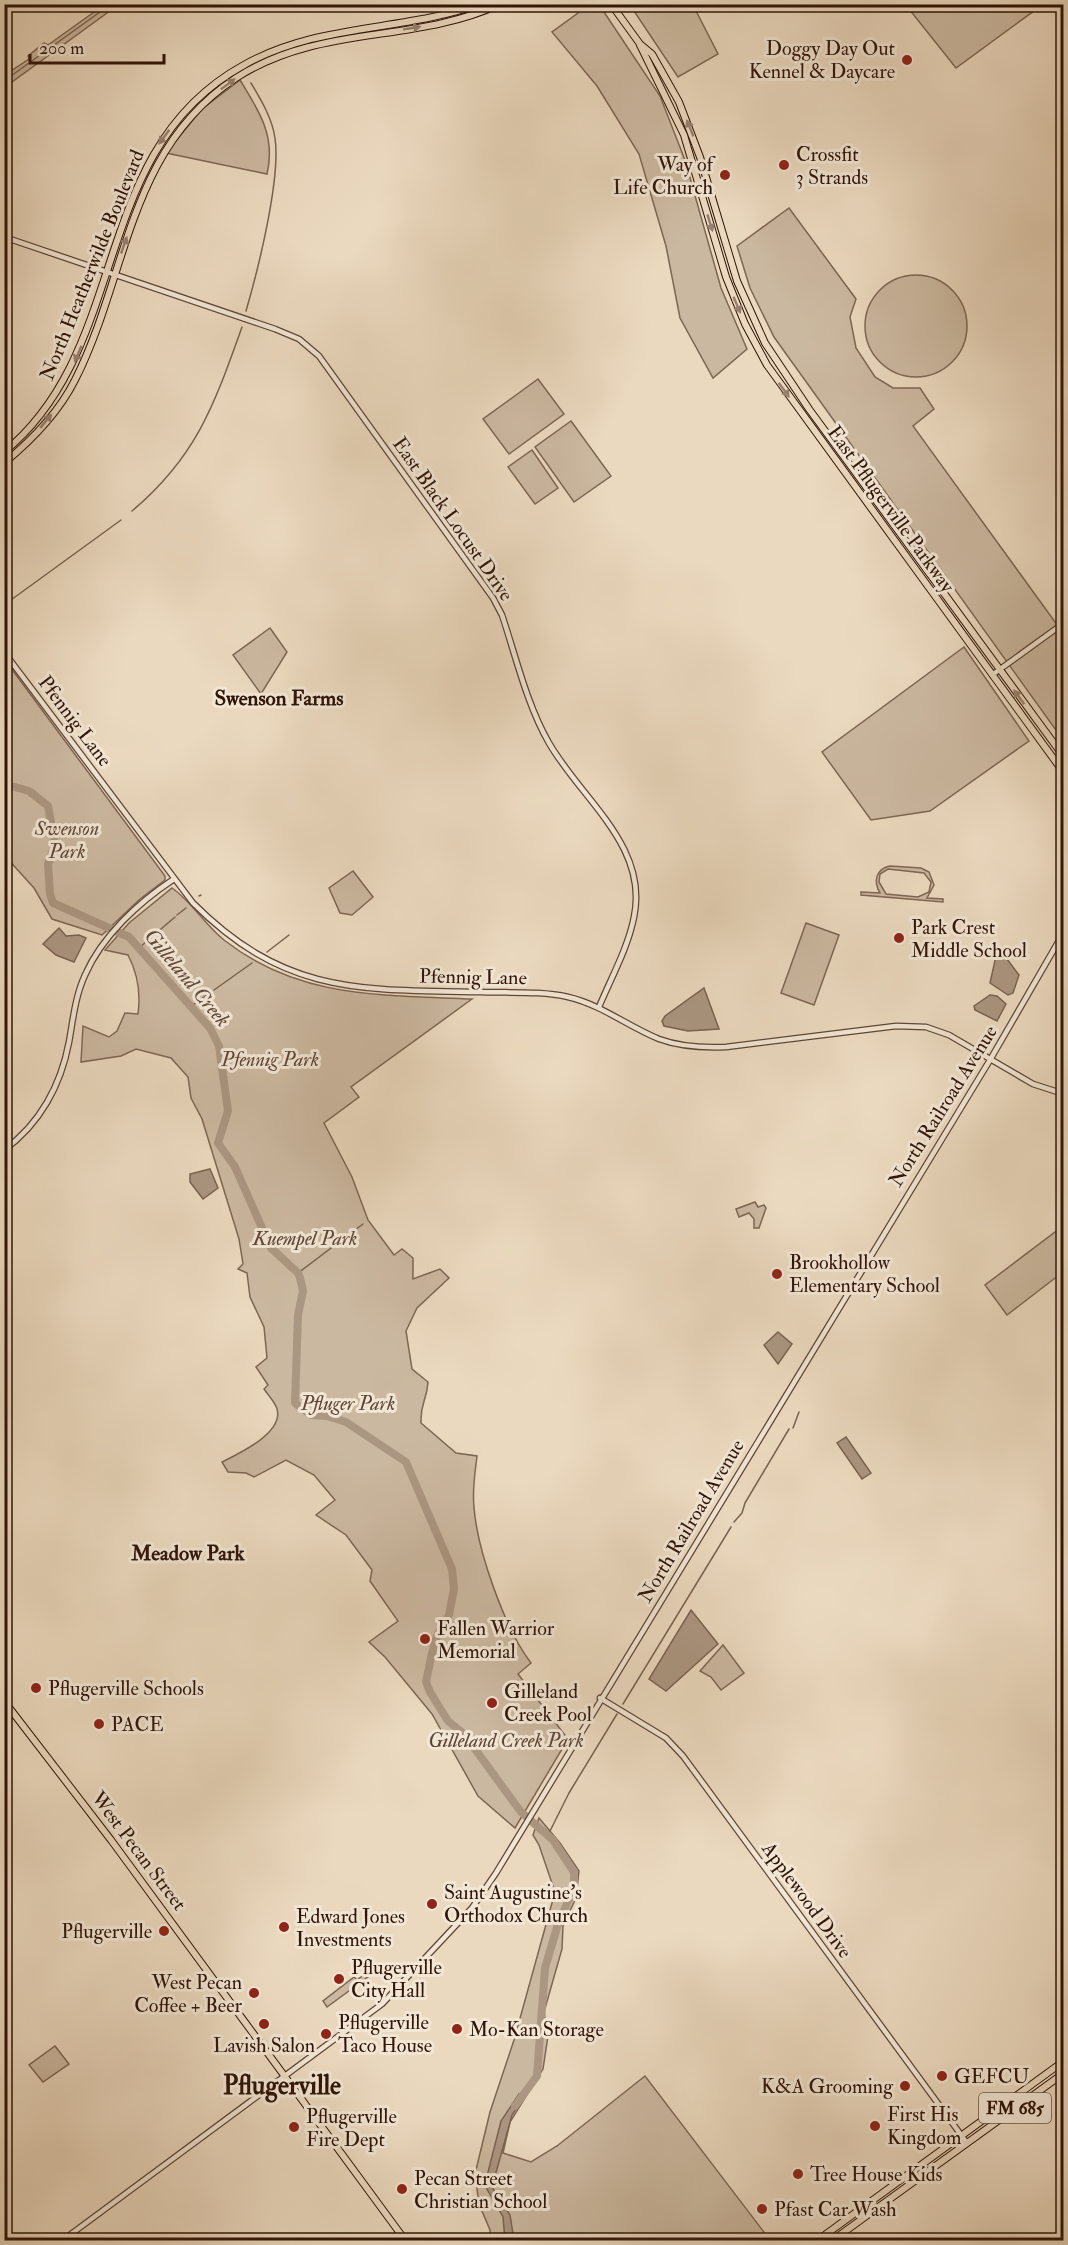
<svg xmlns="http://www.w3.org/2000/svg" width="1068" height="2245" font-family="'IM FELL Double Pica',serif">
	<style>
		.green { fill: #cbb8a0; stroke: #7d6654; stroke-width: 1.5; fill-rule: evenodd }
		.water { fill: #ab9681; stroke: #796251; stroke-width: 1.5 }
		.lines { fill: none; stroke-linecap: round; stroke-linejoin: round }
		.stream { stroke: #796251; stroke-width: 1.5 }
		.river { stroke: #ab9681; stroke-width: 8 }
		.minor-casing { stroke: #5e4536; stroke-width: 7 }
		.major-casing { stroke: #2f1408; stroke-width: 8 }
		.minor { stroke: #f2e6d5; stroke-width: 4.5 }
		.major { stroke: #ebd9bf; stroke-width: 6 }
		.oneway { fill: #96806d }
		.poi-dot { fill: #8f2418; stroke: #f2e6d5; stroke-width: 2 }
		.labels { text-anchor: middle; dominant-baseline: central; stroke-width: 6; stroke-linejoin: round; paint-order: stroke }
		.shield { fill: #f2e6d5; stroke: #6a5346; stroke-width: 1.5 }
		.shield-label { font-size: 18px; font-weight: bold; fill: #2f1408 }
		.poi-label { font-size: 20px; fill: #2f1408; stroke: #f2e6d5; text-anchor: start }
		.street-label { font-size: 20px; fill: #2f1408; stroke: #f2e6d5 }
		.park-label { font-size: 20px; font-style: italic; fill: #5e4536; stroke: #f2e6d5 }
		.neighbourhood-label { font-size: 21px; font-weight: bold; fill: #2f1408; stroke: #f2e6d5 }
		.water-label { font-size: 21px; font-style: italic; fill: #614838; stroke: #f2e6d5 }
		.district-label { font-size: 26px; font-weight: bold; fill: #2f1408; stroke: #f2e6d5 }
	</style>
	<rect width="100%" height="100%" fill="#ebd9bf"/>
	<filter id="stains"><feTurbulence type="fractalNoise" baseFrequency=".00333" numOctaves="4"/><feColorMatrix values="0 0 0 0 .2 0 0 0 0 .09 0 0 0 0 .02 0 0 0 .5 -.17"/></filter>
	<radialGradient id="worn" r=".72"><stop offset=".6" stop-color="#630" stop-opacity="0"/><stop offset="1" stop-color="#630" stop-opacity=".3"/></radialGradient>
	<g class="green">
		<polygon points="905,4 1042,4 1042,5 956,68"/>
		<polygon points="104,5 118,5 5,87 5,75 29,59 28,56 44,43 48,45"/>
		<polygon points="630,5 693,5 718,54 678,77"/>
		<polygon points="600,6 660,96 685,160 721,288 747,349 713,378 680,318 666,246 639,154 597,86 552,32 585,8"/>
		<path d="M240,80C259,111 276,136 267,174L166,153L202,109Z"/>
		<polygon points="789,208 856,299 850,317 856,348 875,377 893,388 920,388 934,409 913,426 1063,633 1063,740 774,337 750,288 737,246"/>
		<circle cx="916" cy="326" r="51"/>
		<polygon points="538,379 564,414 509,454 483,419"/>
		<polygon points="571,421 611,476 574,502 535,447"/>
		<polygon points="532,450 558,488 535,504 508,467"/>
		<polygon points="270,628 287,652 261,694 233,655"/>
		<polygon points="964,647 1029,741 930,811 871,820 822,752"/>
		<polygon points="5,660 165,876 165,880 140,899 102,935 52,919 34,888 5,856"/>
		<path d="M890,866L921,868L929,872L934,885L927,898L943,899V902L861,895V892L880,893C873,881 876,869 890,866ZM888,869L924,873L931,882L929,892L918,897L886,894L879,882L880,874Z"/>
		<polygon points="353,871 373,897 352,915 340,913 329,888"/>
		<path d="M172,888C191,901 205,925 224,940C299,999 382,995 472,999L351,1087L359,1097L324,1123L352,1177L368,1220L394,1255L402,1249L413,1258V1279L440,1269L449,1278L417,1308L406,1331L412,1369L428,1382C427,1401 420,1402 421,1423L456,1453L477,1456C475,1473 472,1490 474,1507C477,1550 505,1629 531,1663L518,1674L568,1739L515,1828L478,1796L432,1714L385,1657L369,1642L398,1621L370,1581L372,1570L346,1535L316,1515L335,1500L314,1475L286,1460L254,1477L246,1473L228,1472L222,1462C238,1454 284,1433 277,1409C275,1402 268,1395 264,1389L268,1385L256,1367L267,1358L264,1327L250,1297L247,1273L238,1269L243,1264L239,1239L202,1119L191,1098L188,1077L171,1058L136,1049L121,1056L81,1062L83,1026L109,1037L117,1031L125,1013L138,1014C141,992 138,974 128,955L105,950L129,923Z"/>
		<polygon points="806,923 839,935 814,1005 781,993"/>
		<polygon points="755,1202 758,1207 764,1205 766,1208 759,1228 754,1228 754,1219 749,1213 739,1217 736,1209"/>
		<polygon points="1063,1226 1063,1272 1007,1315 985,1285"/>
		<polygon points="723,1645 744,1673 721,1690 711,1677 700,1671"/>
		<polygon points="539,1818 560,1843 579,1871 576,1898 563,1926 562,1949 544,2012 548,2036 543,2069 510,2122 503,2153 531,2162 557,2146 645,2076 770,2240 490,2240 490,2230 479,2204 475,2174 490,2112 514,2040 555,1892 539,1845 533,1835"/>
		<polygon points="374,1967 376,1971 327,2007 323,2001 354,1977 357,1980"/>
		<polygon points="55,2046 69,2064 43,2082 29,2065"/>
	</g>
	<g class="water">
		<polygon points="59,928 66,936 79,935 86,938 74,962 56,955 43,944"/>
		<polygon points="998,947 1019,975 1013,993 1008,995 990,983"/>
		<polygon points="704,988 719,1029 688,1031 664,1026 662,1021 665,1016"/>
		<polygon points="990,995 997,996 1006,1004 997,1021 975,1010 974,1006"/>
		<polygon points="210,1169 218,1188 203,1199 190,1182 190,1174"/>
		<polygon points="778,1332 792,1344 778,1364 764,1345"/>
		<polygon points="846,1437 871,1473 862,1479 837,1443"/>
		<polygon points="691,1610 718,1644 666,1691 649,1679"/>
		<polygon points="519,2094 522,2100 512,2115 492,2187 510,2215 514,2240 505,2240 503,2217 487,2189 487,2176 501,2121"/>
	</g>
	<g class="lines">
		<g class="stream">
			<polyline points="4,81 111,4"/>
			<path d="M246,311C258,270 281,178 275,138C272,118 261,100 251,83"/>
			<path d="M132,511C197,456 214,405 242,327"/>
			<polyline points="4,605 121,520"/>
			<polyline points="199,896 201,895"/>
			<polyline points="177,915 186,908"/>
			<polyline points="139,948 175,917"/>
			<polyline points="267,952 289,935"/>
			<polyline points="214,990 252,963"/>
			<polyline points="190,1007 211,992"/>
			<polyline points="298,1273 363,1224"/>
			<polyline points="793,1428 799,1412"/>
			<polyline points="734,1522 742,1513 745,1503 789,1429"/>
			<polyline points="623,1704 731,1527"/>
			<polyline points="548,1835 569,1793 617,1714"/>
		</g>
		<polyline class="river" points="4,784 29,791 48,806 55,845 48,864 50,894 53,903 129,937 210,1028 219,1046 228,1111 218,1143 235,1167 271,1248 298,1273 300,1278 303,1291 298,1315 295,1403 311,1415 327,1416 346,1422 406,1462 452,1569 454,1589 449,1615 437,1636 432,1653 426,1682 430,1692 448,1721 464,1734 521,1812 553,1840 574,1872 574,1888 558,1924 545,1968 537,2076 515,2106"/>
		<g class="minor-casing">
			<g id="minor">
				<path d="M4,237L275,329L299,339L319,356L493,598L502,615C516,657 527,705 549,743C581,799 649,846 634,917C628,948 611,978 599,1007"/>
				<path d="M4,652L193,903C285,995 360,990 482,992C510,993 541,991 568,997C602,1005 627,1026 659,1039C681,1047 703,1048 726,1047L896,1026L926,1027L949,1035L1033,1084L1064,1094"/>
				<polyline points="992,675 1064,623"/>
				<path d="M4,1150C40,1124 61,1085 69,1042C73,1020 75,997 85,975C102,936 139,902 174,879"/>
				<polyline points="600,1698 666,1738 683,1756 967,2143"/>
				<polyline points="63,2240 382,2004 472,1908 496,1873 990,1060 1064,932"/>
			</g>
		</g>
		<g class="major-casing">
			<g id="major">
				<polyline points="611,4 640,44 652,54 679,102 700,157 737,281 765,343 809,409 1064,757"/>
				<polyline points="640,45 684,135 726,277 745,324 767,365 1064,773"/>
				<path d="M4,452C133,347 87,151 244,65C318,23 402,32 480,4"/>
				<path d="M4,463C32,440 59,412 75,380C128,276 127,149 236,78C319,24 414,44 500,4"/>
				<polyline points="4,1701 111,1840 405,2240"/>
				<polyline points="818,2240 1064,2061"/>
				<polyline points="833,2240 1064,2073"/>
			</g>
		</g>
		<use href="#minor" class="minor"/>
		<use href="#major" class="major"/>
	</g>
	<defs><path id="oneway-solid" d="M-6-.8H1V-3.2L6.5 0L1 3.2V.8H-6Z" transform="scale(1.5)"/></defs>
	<g class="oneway">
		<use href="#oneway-solid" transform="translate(412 28) rotate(-9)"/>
		<use href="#oneway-solid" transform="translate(228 84) rotate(-37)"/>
		<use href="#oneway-solid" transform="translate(690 128) rotate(-112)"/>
		<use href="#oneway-solid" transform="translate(164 137) rotate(126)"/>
		<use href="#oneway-solid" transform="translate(710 223) rotate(73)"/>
		<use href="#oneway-solid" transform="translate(124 245) rotate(-71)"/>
		<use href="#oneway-solid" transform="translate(737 305) rotate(67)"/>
		<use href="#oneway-solid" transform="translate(78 354) rotate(113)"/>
		<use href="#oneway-solid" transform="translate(784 390) rotate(54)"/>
		<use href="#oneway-solid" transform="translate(46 421) rotate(-50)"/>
		<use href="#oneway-solid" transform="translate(1019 697) rotate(-126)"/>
	</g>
	<g class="poi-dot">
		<circle cx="907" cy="60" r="6"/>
		<circle cx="784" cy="165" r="6"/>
		<circle cx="725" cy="175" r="6"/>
		<circle cx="899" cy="938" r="6"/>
		<circle cx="777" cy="1274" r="6"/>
		<circle cx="425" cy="1639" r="6"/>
		<circle cx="36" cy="1688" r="6"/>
		<circle cx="492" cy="1703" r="6"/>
		<circle cx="99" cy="1724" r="6"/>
		<circle cx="432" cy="1904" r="6"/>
		<circle cx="284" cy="1927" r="6"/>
		<circle cx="164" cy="1931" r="6"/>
		<circle cx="339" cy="1979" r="6"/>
		<circle cx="254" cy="1993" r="6"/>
		<circle cx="264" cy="2024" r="6"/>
		<circle cx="457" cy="2029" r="6"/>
		<circle cx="326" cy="2034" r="6"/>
		<circle cx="942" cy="2076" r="6"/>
		<circle cx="905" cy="2086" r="6"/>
		<circle cx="875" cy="2126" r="6"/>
		<circle cx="294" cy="2127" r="6"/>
		<circle cx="798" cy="2174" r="6"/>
		<circle cx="402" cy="2189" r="6"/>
		<circle cx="762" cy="2209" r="6"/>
	</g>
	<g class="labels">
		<rect class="shield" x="979" y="2093" width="72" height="30" rx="4.5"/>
		<g class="shield-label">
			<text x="1015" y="2108">FM 685</text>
		</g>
		<g class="poi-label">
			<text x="895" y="48" text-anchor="end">Doggy Day Out<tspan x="895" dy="23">Kennel &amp; Daycare</tspan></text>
			<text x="796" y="154">Crossfit<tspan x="796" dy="23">3 Strands</tspan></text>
			<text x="713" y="164" text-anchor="end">Way of<tspan x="713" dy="23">Life Church</tspan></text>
			<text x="911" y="927">Park Crest<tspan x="911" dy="23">Middle School</tspan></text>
			<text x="789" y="1262">Brookhollow<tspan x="789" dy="23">Elementary School</tspan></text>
			<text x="437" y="1628">Fallen Warrior<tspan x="437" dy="23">Memorial</tspan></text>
			<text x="48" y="1688">Pflugerville Schools</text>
			<text x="504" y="1691">Gilleland<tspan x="504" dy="23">Creek Pool</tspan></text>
			<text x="111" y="1724">PACE</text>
			<text x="444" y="1892">Saint Augustine's<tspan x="444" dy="23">Orthodox Church</tspan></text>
			<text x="296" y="1916">Edward Jones<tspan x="296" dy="23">Investments</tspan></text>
			<text x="152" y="1931" text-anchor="end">Pflugerville</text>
			<text x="351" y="1967">Pflugerville<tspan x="351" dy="23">City Hall</tspan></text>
			<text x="242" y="1982" text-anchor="end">West Pecan<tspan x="242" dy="23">Coffee + Beer</tspan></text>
			<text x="338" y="2022">Pflugerville<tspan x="338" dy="23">Taco House</tspan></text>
			<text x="469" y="2029">Mo-Kan Storage</text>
			<text x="264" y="2045" text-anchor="middle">Lavish Salon</text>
			<text x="954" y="2076">GEFCU</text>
			<text x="893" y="2086" text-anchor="end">K&amp;A Grooming</text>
			<text x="887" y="2114">First His<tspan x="887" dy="23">Kingdom</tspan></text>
			<text x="306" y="2116">Pflugerville<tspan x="306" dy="23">Fire Dept</tspan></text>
			<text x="810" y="2174">Tree House Kids</text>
			<text x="414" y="2178">Pecan Street<tspan x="414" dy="23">Christian School</tspan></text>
			<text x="774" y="2209">Pfast Car Wash</text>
		</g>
		<g class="street-label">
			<text transform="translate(92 265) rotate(-68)">North Heatherwilde Boulevard</text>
			<text transform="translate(891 509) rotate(54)">East Pflugerville Parkway</text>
			<text transform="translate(453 519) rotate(55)">East Black Locust Drive</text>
			<text transform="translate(75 721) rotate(53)">Pfennig Lane</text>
			<text transform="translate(473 977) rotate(1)">Pfennig Lane</text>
			<text transform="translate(943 1106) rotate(-58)">North Railroad Avenue</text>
			<text transform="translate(691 1521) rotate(-59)">North Railroad Avenue</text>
			<text transform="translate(139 1851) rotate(53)">West Pecan Street</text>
			<text transform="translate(807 1900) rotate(54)">Applewood Drive</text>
		</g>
		<g class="park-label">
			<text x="67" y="828">Swenson<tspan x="67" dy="23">Park</tspan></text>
			<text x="270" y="1059">Pfennig Park</text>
			<text x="305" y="1238">Kuempel Park</text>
			<text x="348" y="1403">Pfluger Park</text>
			<text x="506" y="1740">Gilleland Creek Park</text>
		</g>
		<g class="neighbourhood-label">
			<text x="279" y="698">Swenson Farms</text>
			<text x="188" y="1553">Meadow Park</text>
		</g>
		<g class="water-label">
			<text transform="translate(187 978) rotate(50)">Gilleland Creek</text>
		</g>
		<g class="district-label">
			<text x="282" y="2086">Pflugerville</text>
		</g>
	</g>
	<rect width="1068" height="2245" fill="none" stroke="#ebd9bf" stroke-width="24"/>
	<rect x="6" y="6" width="1056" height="2233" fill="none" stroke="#2f1408" stroke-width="3"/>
	<rect x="12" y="12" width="1044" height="2221" fill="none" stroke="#2f1408" stroke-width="1.5"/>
	<path d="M30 54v9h134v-9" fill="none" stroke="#2f1408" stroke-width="3"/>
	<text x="39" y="54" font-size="18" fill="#2f1408" stroke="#f2e6d5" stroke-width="4.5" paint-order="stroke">200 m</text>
	<rect width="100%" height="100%" filter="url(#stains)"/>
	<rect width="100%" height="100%" fill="url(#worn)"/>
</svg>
